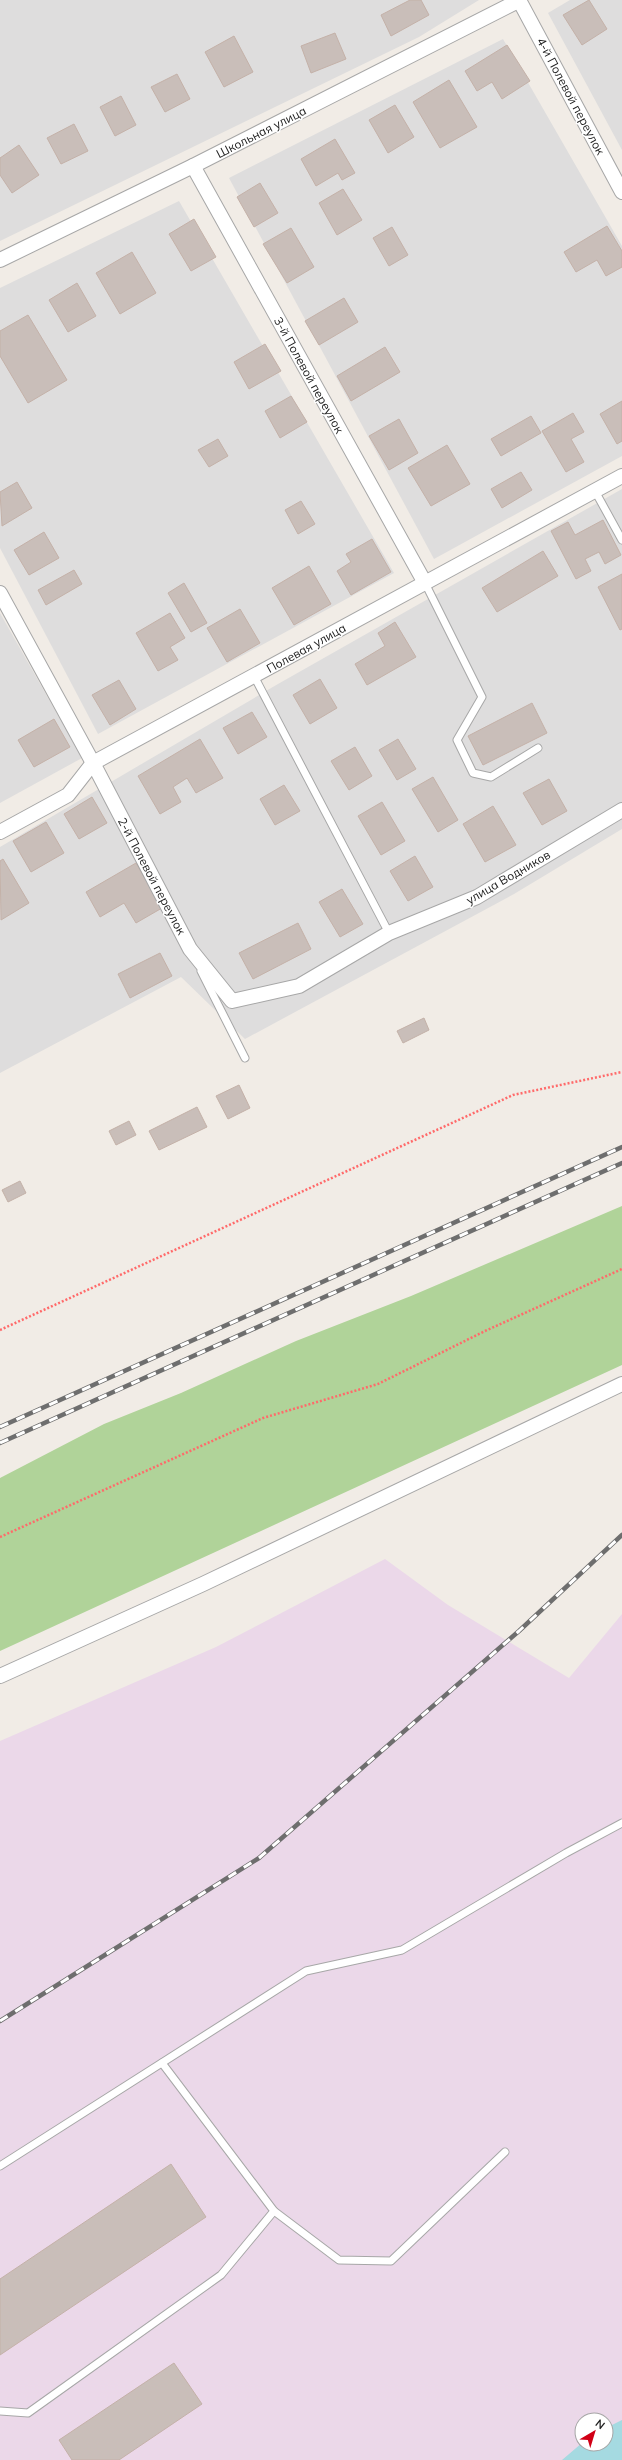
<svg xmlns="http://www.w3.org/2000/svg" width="622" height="2460" font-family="Mulish,sans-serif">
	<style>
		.residential { fill: #dedddd }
		.industrial { fill: #ebd8e9; fill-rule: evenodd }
		.forest { fill: #b0d399 }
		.water { fill: #a5dae1 }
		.building { fill: #c9beb9; stroke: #c4b1a8 }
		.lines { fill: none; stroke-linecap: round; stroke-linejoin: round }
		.service-casing { stroke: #a7a7a7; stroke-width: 9 }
		.minor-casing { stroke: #a7a7a7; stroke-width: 16 }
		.path { stroke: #ff6a6a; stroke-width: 2.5; stroke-dasharray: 2 2; stroke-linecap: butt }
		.service { stroke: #fff; stroke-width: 7 }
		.minor { stroke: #fff; stroke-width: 14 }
		.rail-casing { stroke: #6e6e6e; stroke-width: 4.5 }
		.rail { stroke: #fff; stroke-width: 3; stroke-dasharray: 9; stroke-linecap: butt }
		.labels { text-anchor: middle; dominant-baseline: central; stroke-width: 3; stroke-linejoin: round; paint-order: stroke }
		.street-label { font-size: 12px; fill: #202020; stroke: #fff }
	</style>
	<rect width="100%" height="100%" fill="#f1ece6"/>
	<g class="residential">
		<polygon points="0,0 479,0 419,37 0,241"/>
		<polygon points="570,0 622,0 622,150 548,13"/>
		<polygon points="503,39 622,246 622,456 434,559 229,178"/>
		<polygon points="179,201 394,573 98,734 0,548 0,288"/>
		<polygon points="622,489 622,829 514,894 245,1039 181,977 0,1073 0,847 278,684"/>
		<polygon points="0,613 82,758 0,803"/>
	</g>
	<path class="industrial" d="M385,1559L448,1605L569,1678L622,1614V2460H0V1741L216,1647ZM582,2420H606V2444H582Z"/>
	<polygon class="forest" points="622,1206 622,1365 0,1651 0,1478 104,1424 181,1393 296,1341 411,1296"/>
	<polygon class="water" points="622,2420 622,2460 562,2460 582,2443 606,2444 606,2428"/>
	<g class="building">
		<polygon points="410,0 421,0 429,15 391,36 381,15"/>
		<polygon points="589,0 607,29 582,45 563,15"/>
		<polygon points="335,33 346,59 311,73 301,46"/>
		<polygon points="234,36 253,72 224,87 205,52"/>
		<polygon points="507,45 530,81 502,99 492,82 477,91 465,71"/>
		<polygon points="177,74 190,99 165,112 151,87"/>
		<polygon points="449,80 477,127 440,148 413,102"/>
		<polygon points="121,96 136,125 115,136 100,107"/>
		<polygon points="395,105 414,137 388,153 369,120"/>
		<polygon points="74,124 88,151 61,164 47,138"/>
		<polygon points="335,139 355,173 342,180 338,173 316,186 301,159"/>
		<polygon points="19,145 39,175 12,193 0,175 0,158"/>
		<polygon points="260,183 278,213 254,227 237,197"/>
		<polygon points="343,189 362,220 337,235 319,203"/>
		<polygon points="194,219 216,257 191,271 169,234"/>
		<polygon points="607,226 622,251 622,267 606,276 597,260 576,272 564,252"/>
		<polygon points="392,227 408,255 389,266 373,238"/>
		<polygon points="291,228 314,267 287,283 263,244"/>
		<polygon points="132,252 156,293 120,314 96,273"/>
		<polygon points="77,283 96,316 68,332 49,300"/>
		<polygon points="344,298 358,322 319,345 305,321"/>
		<polygon points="28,315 67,380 28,403 0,356 0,331"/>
		<polygon points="265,344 281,371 249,389 234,362"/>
		<polygon points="385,347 400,372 351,401 337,376"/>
		<polygon points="291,396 307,422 280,438 265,411"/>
		<polygon points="622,401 622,441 617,444 600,414"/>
		<polygon points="573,413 584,432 571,439 584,462 566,472 542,431"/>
		<polygon points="531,416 541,433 501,456 491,439"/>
		<polygon points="399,419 418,453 389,470 369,436"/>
		<polygon points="218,439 228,456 209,467 198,450"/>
		<polygon points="447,445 470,484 431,506 408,468"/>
		<polygon points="521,472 532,490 502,508 491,489"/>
		<polygon points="17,482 32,508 2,526 0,492"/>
		<polygon points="301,501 315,524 298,534 285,510"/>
		<polygon points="603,520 621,555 605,564 599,552 585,559 591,571 576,579 551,531 568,522 575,535"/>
		<polygon points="44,532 59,558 29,575 14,550"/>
		<polygon points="372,539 391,572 351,595 337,571 351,562 346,554"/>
		<polygon points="543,551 558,576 497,612 482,588"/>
		<polygon points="309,566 331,604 294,625 272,588"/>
		<polygon points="74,570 82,584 46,605 38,590"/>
		<polygon points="622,574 622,629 620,630 598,587"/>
		<polygon points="184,583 207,623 191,632 168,593"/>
		<polygon points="240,609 260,643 227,662 207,628"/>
		<polygon points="170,613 185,638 170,647 178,660 158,671 136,633"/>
		<polygon points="395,622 416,657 367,685 355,664 385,646 378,633"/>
		<polygon points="320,679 337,708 310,724 293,695"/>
		<polygon points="119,680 136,709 110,725 92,695"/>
		<polygon points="532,703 547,733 483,765 468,736"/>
		<polygon points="252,712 267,737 238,754 223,728"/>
		<polygon points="54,719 70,747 34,767 18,740"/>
		<polygon points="200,739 223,778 196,793 187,778 173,787 181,802 160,814 138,776"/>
		<polygon points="398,739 416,769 397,780 379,750"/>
		<polygon points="355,747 372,776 349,790 331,761"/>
		<polygon points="433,777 458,820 438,832 412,789"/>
		<polygon points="549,779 567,811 542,825 523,793"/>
		<polygon points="284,785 300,811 275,825 260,799"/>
		<polygon points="92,797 107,823 79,839 64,814"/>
		<polygon points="382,802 405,841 381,855 358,816"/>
		<polygon points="493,806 516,845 485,862 463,824"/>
		<polygon points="46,822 64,853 31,872 13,841"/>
		<polygon points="415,856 433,887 408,901 390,871"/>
		<polygon points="3,859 29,903 1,920 0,861"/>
		<polygon points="136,863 162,908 136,923 124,903 100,917 86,892"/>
		<polygon points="342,889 363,924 340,937 319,902"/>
		<polygon points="298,923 311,949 253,979 239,953"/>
		<polygon points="160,953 172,976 130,998 118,974"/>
		<polygon points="424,1018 429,1030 403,1043 397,1031"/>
		<polygon points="239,1085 250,1108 228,1119 216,1096"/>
		<polygon points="197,1107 207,1127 159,1150 149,1131"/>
		<polygon points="129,1121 136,1135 116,1145 109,1131"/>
		<polygon points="20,1181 26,1193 8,1202 2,1190"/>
		<polygon points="171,2164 206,2217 0,2355 0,2279"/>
		<polygon points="174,2363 202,2404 119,2460 72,2460 59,2440"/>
	</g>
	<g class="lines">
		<g class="service-casing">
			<g id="service">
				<polyline points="595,491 622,540"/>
				<polyline points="425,583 482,697 457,740 473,773 491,777 538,748"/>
				<polyline points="254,676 389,933"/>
				<polyline points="201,971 245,1058"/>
				<polyline points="0,2166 306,1971 402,1950 566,1853 622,1823"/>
				<polyline points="274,2211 339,2260 391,2261 505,2152"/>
				<polyline points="0,2411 28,2413 221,2275 274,2211 162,2063"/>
			</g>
		</g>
		<g class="minor-casing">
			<g id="minor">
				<polyline points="519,0 622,192"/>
				<polyline points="193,166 425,583"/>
				<polyline points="0,260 193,166 520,0"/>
				<polyline points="0,593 93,763 190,949 232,1001 299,986 389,933 477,897 622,810"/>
				<polyline points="0,832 68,795 93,763 622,476"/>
				<polyline points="0,1676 203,1584 622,1384"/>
			</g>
		</g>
		<g class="path">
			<polyline points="0,1330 513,1095 622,1072"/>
			<polyline points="0,1537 263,1418 378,1384 485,1331 622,1269"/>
		</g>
		<use href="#service" class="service"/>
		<use href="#minor" class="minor"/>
		<g class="rail-casing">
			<g id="rail">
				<polyline points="0,1427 622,1147"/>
				<polyline points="0,1443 622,1163"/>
				<polyline points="0,2021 259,1858 519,1631 622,1535"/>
			</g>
		</g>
		<use href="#rail" class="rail"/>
	</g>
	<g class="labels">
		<g class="street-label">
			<text transform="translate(571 96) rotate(62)">4-й Полевой переулок</text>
			<text transform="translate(261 132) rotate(-27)">Школьная улица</text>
			<text transform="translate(309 375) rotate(61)">3-й Полевой переулок</text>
			<text transform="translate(306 648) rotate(-29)">Полевая улица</text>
			<text transform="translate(152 876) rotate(62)">2-й Полевой переулок</text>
			<text transform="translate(508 877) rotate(-30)">улица Водников</text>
		</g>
	</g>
	<g transform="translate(594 2432) rotate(38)"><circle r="19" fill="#ffffff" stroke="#a6a6a6"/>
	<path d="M0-3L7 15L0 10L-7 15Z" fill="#d10016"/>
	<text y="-6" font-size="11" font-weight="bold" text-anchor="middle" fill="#202020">N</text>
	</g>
</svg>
